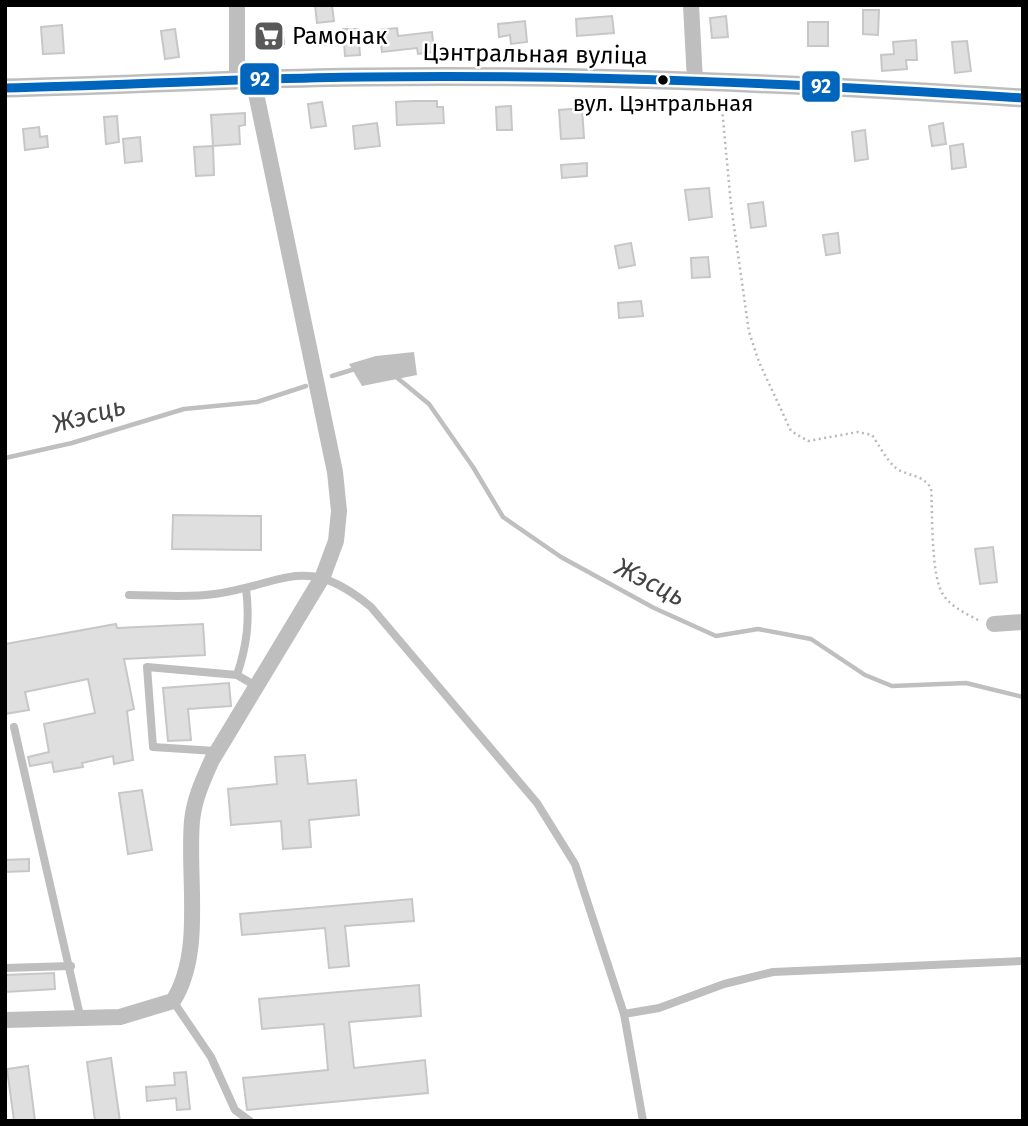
<svg xmlns="http://www.w3.org/2000/svg" width="1028" height="1126" font-family="'Fira Sans',sans-serif">
	<style>
		.water { fill: #bfbfbf }
		.lines { fill: none; stroke-linecap: round; stroke-linejoin: round }
		.stream { stroke: #bfbfbf; stroke-width: 4.5 }
		.building { fill: #dfdfdf; stroke: #c7c7c7; stroke-width: 2 }
		.path { stroke: #b9b9b9; stroke-width: 2.5; stroke-dasharray: 2 3.5; stroke-linecap: butt }
		.service { stroke: #bebebe; stroke-width: 8 }
		.minor { stroke: #bebebe; stroke-width: 16 }
		.tertiary { stroke: #bebebe; stroke-width: 19 }
		.bus-1-casing { stroke: #fff; stroke-width: 14 }
		.bus-1 { stroke: #0065bd; stroke-width: 9 }
		.bus-dot { fill: #000; stroke: #fff; stroke-width: 2.5 }
		.labels { text-anchor: middle; dominant-baseline: central; stroke-width: 5; stroke-linejoin: round; paint-order: stroke }
		.bus-label { font-size: 22px; fill: #000; stroke: #fff }
		.poi-label { font-size: 24px; fill: #000; stroke: #fff; text-anchor: start }
		.street-label { font-size: 24px; fill: #000; stroke: #fff }
		.water-label { font-size: 26px; font-style: italic; fill: #444; stroke: #fff }
		.line-badge { stroke: #fff; stroke-width: 2.5 }
		.badge-label { font-size: 19px; text-anchor: middle; font-weight: bold; fill: #fff }
	</style>
	<rect width="100%" height="100%" fill="#fff"/>
	<polygon class="water" points="414,352 417,375 362,386 349,364 376,356"/>
	<g class="lines">
		<g class="stream">
			<polyline points="332,376 358,368"/>
			<polyline points="395,376 429,404 473,467 503,517 561,557 654,608 716,636 758,629 811,639 865,675 892,686 966,683 1023,697"/>
			<polyline points="5,458 72,443 184,409 257,402 306,386"/>
		</g>
	</g>
	<g class="building">
		<polygon points="315,5 332,5 334,21 317,23"/>
		<polygon points="863,10 879,10 878,35 863,34"/>
		<polygon points="612,16 614,33 577,36 576,19"/>
		<polygon points="726,16 728,37 712,38 710,18"/>
		<polygon points="525,21 527,42 511,44 510,35 499,37 498,24"/>
		<rect x="808" y="22" width="20" height="24"/>
		<polygon points="62,25 64,53 43,54 41,27"/>
		<polygon points="282,26 284,44 256,45 255,28"/>
		<polygon points="397,28 398,36 432,32 434,52 418,54 417,48 382,52 379,30"/>
		<polygon points="175,29 179,57 165,59 161,31"/>
		<polygon points="343,29 358,29 360,55 345,56"/>
		<polygon points="916,40 917,60 906,60 907,69 882,71 881,55 894,54 893,42"/>
		<polygon points="967,41 971,71 955,73 952,42"/>
		<polygon points="413,101 437,101 437,107 443,107 444,123 397,125 396,102"/>
		<polygon points="322,102 326,126 311,128 308,104"/>
		<polygon points="511,106 512,130 497,130 496,107"/>
		<polygon points="582,108 584,138 561,139 559,110"/>
		<polygon points="245,113 245,125 239,126 240,144 213,146 211,115"/>
		<polygon points="117,116 119,142 106,144 104,117"/>
		<polygon points="377,123 380,146 355,149 353,126"/>
		<polygon points="943,123 946,144 932,146 929,126"/>
		<polygon points="39,127 40,137 47,136 48,147 25,150 23,129"/>
		<polygon points="865,130 868,159 855,161 852,132"/>
		<polygon points="140,137 142,161 125,163 123,139"/>
		<polygon points="963,144 966,167 952,169 950,146"/>
		<polygon points="213,146 214,175 196,176 194,147"/>
		<polygon points="587,163 587,176 562,178 561,165"/>
		<polygon points="709,188 712,217 689,220 685,190"/>
		<polygon points="763,202 766,226 751,228 748,204"/>
		<polygon points="838,233 840,253 826,255 823,235"/>
		<polygon points="631,243 635,265 619,268 615,246"/>
		<polygon points="708,257 710,277 692,278 691,258"/>
		<polygon points="641,301 643,316 619,318 618,303"/>
		<polygon points="173,515 261,516 261,550 172,549"/>
		<polygon points="993,547 997,582 980,584 975,549"/>
		<polygon points="116,624 117,628 203,624 205,655 124,659 134,709 127,711 133,760 114,764 113,756 82,763 83,767 54,772 52,762 30,766 28,757 49,752 44,724 95,713 88,679 25,692 29,710 5,714 5,644"/>
		<polygon points="229,683 231,706 188,709 191,740 168,741 163,688"/>
		<polygon points="305,755 308,784 356,780 359,815 309,820 311,847 283,849 281,821 231,825 228,789 277,784 275,757"/>
		<polygon points="142,790 152,850 128,854 119,793"/>
		<polygon points="29,859 29,871 5,872 5,860"/>
		<polygon points="412,899 414,921 345,926 349,966 329,968 325,928 242,935 240,914"/>
		<polygon points="54,973 55,989 5,992 5,975"/>
		<polygon points="419,985 421,1016 349,1022 354,1068 425,1060 428,1093 247,1110 243,1078 328,1070 324,1024 262,1029 259,999"/>
		<polygon points="111,1058 120,1121 95,1121 87,1062"/>
		<polygon points="28,1066 35,1121 14,1121 7,1069"/>
		<polygon points="186,1072 190,1109 177,1110 176,1098 147,1101 146,1087 175,1085 174,1073"/>
	</g>
	<g class="lines">
		<path class="path" d="M721,98L731,205L749,332L759,362L791,431L808,441L858,432L872,435C879,445 887,461 896,468C908,477 921,473 931,488C933,513 930,577 944,596C953,608 967,614 980,621"/>
		<g class="service">
			<path d="M246,588C250,620 247,645 237,675L256,686"/>
			<path d="M129,595C157,595 188,598 215,594C287,583 306,553 371,607L537,803L575,864L624,1014L643,1121"/>
			<polyline points="14,727 81,1020"/>
			<polyline points="215,751 153,747 147,667 237,675"/>
			<polyline points="5,968 71,966"/>
			<polyline points="173,1001 211,1057 235,1110 250,1121"/>
			<polyline points="624,1014 659,1008 724,984 773,972 1023,961"/>
		</g>
		<g class="minor">
			<polyline points="237,5 237,80"/>
			<polyline points="691,5 695,81"/>
			<polyline points="994,624 1023,622"/>
			<path d="M5,1020L120,1017L173,1001C204,952 187,878 192,821C194,799 203,780 212,760L323,576L336,541L339,511L335,472L253,79"/>
		</g>
		<path class="tertiary" d="M5,88C125,85 245,78 366,77C585,74 804,84 1023,98"/>
		<g class="bus-1-casing">
			<path id="bus-1" d="M5,88C125,85 245,78 366,77C585,74 804,84 1023,98"/>
		</g>
		<use href="#bus-1" class="bus-1"/>
	</g>
	<defs>
		<g id="supermarket-square" transform="scale(1.575)"><rect x="-9" y="-9" width="18" height="18" rx="4" fill="#595959" stroke="#fff"/><path d="M-6-5.5h2.5l.6 2H6L4.5 2H-2.5L-4.4-4H-6ZM-1.5 3.2a1.3 1.3 0 1 0 .1 0ZM3 3.2a1.3 1.3 0 1 0 .1 0Z" fill="#fff"/></g>
	</defs>
	<g fill-rule="evenodd">
		<use href="#supermarket-square" x="269" y="36"/>
	</g>
	<circle class="bus-dot" cx="663" cy="80" r="6"/>
	<g class="labels">
		<g class="bus-label">
			<text x="663" y="103">вул. Цэнтральная</text>
		</g>
		<g class="poi-label">
			<text x="292" y="36">Рамонак</text>
		</g>
		<g class="street-label">
			<text transform="translate(535 54) rotate(1)">Цэнтральная вуліца</text>
		</g>
		<g class="water-label">
			<text transform="translate(89 415) rotate(-15)">Жэсць</text>
			<text transform="translate(650 582) rotate(27)">Жэсць</text>
		</g>
	</g>
	<g class="line-badge">
		<rect x="239" y="62" width="41" height="34" rx="7" fill="#0065bd"/>
		<rect x="801" y="70" width="40" height="33" rx="7" fill="#0065bd"/>
	</g>
	<g class="badge-label">
		<text x="260" y="86">92</text>
		<text x="821" y="93">92</text>
	</g>
	<rect width="1028" height="1126" fill="none" stroke="#000000" stroke-width="14"/>
</svg>
